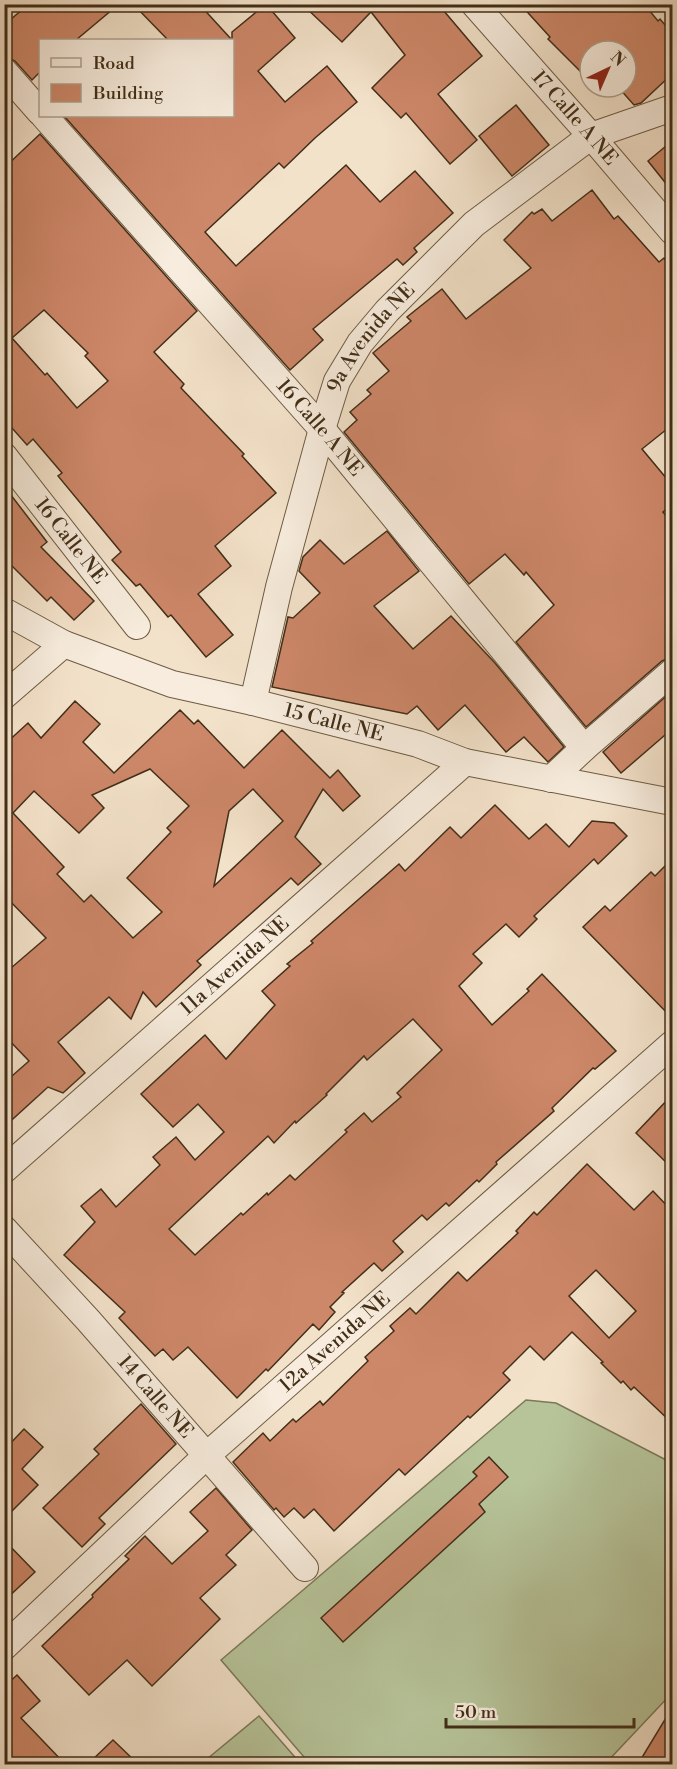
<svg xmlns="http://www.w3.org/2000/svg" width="677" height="1769" font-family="'Libre Bodoni',serif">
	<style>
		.pitch { fill: #b7c49a; stroke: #7c7959; stroke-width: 1.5 }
		.building { fill: #cd8769; stroke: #412e18; stroke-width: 1.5; fill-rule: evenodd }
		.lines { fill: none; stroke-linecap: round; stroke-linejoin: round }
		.minor-casing { stroke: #6e5b44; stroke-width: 28 }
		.minor { stroke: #f7ecdd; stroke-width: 26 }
		.labels { text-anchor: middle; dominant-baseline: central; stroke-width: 5; stroke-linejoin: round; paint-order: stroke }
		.street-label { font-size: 20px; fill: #412e18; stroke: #f7ecdd }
	</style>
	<rect width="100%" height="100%" fill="#f3e2ca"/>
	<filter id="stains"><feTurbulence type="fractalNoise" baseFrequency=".00333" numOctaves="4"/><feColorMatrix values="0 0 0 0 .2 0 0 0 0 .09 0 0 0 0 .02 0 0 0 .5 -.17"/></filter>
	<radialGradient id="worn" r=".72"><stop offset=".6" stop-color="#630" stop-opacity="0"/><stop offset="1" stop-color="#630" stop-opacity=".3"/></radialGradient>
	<g class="pitch">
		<polygon points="526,1400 556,1403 672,1463 672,1693 605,1764 310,1764 221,1660"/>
		<polygon points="259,1716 301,1764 201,1764"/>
	</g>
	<g class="building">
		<polygon points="29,4 119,4 76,40 40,40 40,72 32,80 15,61 4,56 4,25"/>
		<polygon points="133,4 199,4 232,40 232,32 266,4 295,38 258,71 285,102 327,66 357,102 315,138 284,168 279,163 205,232 236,266 346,165 380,202 415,171 453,213 414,248 417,252 403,265 397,259 313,329 323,340 290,370 64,116 232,116 232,40 168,40"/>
		<polygon points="302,4 438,4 482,56 438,94 477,140 450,164 406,113 401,118 372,88 405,55 371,12 342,42"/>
		<polygon points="520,4 644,4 658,21 660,19 672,33 672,74 641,103 634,105 618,87 626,87 626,51 590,51 590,81 548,39 550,37"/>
		<polygon points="516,105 549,145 512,176 479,136"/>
		<path d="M40,134L197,311L154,352L184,384L181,388L244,454L242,456L276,493L215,546L231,566L198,594L233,635L206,657L171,615L168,617L140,584L136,586L112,560L121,552L58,476L62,473L33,439L27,445L4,419V168ZM44,310L88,353L85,356L108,381L77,408L47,373L45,375L12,338Z"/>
		<polygon points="672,141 672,191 648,161"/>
		<polygon points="592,190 614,219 618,216 659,262 664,258 672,269 672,425 642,449 672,485 672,504 663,512 672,523 672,657 662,661 586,727 516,642 554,605 526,572 524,575 505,554 469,584 344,432 357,420 350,412 371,394 367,390 389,371 373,353 411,321 407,317 442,289 466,319 531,268 504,240 532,212 534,214 542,209 552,221"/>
		<polygon points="4,486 47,542 41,547 94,601 74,620 51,597 47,601 4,558"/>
		<polygon points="387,531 419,571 374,606 413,649 451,616 495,663 564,747 548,762 524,737 506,752 465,705 438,730 417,706 407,714 272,687 288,617 293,618 320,593 299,571 303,557 320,540 344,564"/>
		<polygon points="672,691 672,729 621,773 603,752"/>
		<path d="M75,701L100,724L83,742L114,773L180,710L194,724L198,720L244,768L282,730L330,778L338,770L360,796L343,811L323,789L295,837L321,864L298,885L291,878L197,961L201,965L156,1007L143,992L131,1019L109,997L58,1042L85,1073L63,1093L48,1087L4,1127V1083L29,1061L4,1035V974L46,938L4,895V745L28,723L41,738ZM150,769L189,806L167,828L171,832L127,878L162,912L133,938L91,895L84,902L57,874L64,867L13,813L34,791L79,833L104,808L92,795ZM253,789L283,821L214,886L229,811Z"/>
		<path d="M495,805L529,839L546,824L569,847L592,821L614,823L627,836L598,864L594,859L534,916L537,919L519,937L506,924L473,954L482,963L459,986L492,1025L529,991L527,989L542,974L616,1051L595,1069L593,1068L552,1108L554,1111L496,1162L497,1164L479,1182L477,1180L449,1206L446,1203L427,1220L422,1215L393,1241L403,1252L382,1271L374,1263L342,1292L344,1293L330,1307L335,1312L319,1330L313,1324L268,1371L266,1369L237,1398L188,1347L173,1360L163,1349L155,1356L119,1318L125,1312L64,1255L95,1222L81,1206L101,1189L116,1207L160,1165L153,1157L176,1137L195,1160L224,1132L198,1104L173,1127L141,1094L205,1035L226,1059L275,1005L262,991L290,966L287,964L313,943L311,941L399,864L405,871L450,827L461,838ZM413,1019L442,1050L397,1093L401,1097L372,1122L364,1113L345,1130L347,1132L295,1180L290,1175L268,1195L267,1193L243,1215L241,1213L195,1255L169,1229L268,1136L274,1143L295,1121L296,1123L327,1095L326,1094L364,1056L367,1060Z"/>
		<polygon points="672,859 672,1018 583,927 605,906 610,911 651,872 655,876"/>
		<polygon points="672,1095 672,1168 636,1133"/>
		<path d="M587,1164L634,1210L653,1191L672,1211V1423L634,1387L631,1390L623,1381L621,1383L601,1363L603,1362L572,1332L544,1360L530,1346L503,1373L510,1380L487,1402L470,1418L468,1416L405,1475L399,1469L334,1531L314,1509L304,1518L294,1508L284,1517L276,1508L274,1510L233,1462L263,1433L270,1441L293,1419L296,1422L320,1401L323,1405L368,1361L365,1357L394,1331L390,1326L410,1308L416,1314L458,1272L467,1281L518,1233L516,1231L534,1212L537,1215ZM596,1270L636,1311L609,1338L569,1296Z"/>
		<polygon points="141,1404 176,1444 99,1518 105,1524 82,1547 43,1508 99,1454 94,1449"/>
		<polygon points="24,1429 43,1447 22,1469 38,1485 4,1519 4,1450"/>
		<polygon points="489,1457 508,1477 479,1504 485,1512 343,1642 321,1618 477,1476 473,1472"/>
		<polygon points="216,1488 252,1530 226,1555 236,1565 200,1598 220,1619 152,1686 127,1660 89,1695 42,1646 93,1597 92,1595 129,1559 125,1556 145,1536 172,1564 208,1531 190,1512"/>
		<polygon points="4,1540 35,1572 4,1601"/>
		<polygon points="17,1675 40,1701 21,1718 65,1764 4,1764 4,1687"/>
		<polygon points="672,1708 672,1764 638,1764"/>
		<polygon points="113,1740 138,1764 88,1764"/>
	</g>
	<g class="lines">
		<g class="minor-casing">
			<g id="minor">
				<path id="s1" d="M474,4L591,136L672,231"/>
				<polyline points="4,71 40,112"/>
				<path id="s2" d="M44,116L322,429L584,748"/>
				<path id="s3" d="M4,456L137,626"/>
				<path id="s4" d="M4,611L64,644L172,684L253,702L418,744L465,762L672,802"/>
				<polyline points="4,696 64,644"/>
				<path id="s5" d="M253,702L279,587L322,429L337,381L360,343L387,311L474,224L591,136L672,108"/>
				<polyline points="551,779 584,748 672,672"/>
				<path id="s6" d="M4,1170L465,762"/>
				<path id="s7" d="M4,1229L88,1320L305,1568"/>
				<path id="s8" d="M4,1647L206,1456L672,1044"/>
			</g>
		</g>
		<use href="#minor" class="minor"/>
	</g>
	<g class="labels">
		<g class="street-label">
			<text stroke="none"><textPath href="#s1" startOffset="152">17 Calle A NE</textPath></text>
			<text stroke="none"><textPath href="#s5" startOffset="387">9a Avenida NE</textPath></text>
			<text stroke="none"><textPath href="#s2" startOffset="416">16 Calle A NE</textPath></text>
			<text stroke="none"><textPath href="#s3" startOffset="108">16 Calle NE</textPath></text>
			<text stroke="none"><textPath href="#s4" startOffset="350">15 Calle NE</textPath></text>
			<text stroke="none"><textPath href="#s6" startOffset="308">11a Avenida NE</textPath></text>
			<text stroke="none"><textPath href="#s8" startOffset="450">12a Avenida NE</textPath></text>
			<text stroke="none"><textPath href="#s7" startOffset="226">14 Calle NE</textPath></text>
		</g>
	</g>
	<rect width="677" height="1769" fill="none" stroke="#f3e2ca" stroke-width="24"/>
	<rect x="6" y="6" width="665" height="1757" fill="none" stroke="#412e18" stroke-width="3"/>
	<rect x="12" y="12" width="653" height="1745" fill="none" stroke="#412e18" stroke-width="1.5"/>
	<rect x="39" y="39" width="195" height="78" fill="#f7ecdd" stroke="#aea08e" stroke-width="1.5"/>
	<rect x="51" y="58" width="30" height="9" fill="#f7ecdd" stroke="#aea08e" stroke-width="1.5"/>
	<text x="93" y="69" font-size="18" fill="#412e18">Road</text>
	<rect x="51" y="84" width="30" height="18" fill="#cd8769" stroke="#aea08e" stroke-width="1.5"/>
	<text x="93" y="99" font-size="18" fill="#412e18">Building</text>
	<g transform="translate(608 69) rotate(44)"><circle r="28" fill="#f7ecdd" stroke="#aea08e" stroke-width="1.5"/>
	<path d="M0-4.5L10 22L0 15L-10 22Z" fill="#8f2418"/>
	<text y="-9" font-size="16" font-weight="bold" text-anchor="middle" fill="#412e18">N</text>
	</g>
	<path d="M446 1718v9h188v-9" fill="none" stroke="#412e18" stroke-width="3"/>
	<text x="455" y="1718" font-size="18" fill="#412e18" stroke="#f7ecdd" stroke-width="4.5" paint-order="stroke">50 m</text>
	<rect width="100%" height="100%" filter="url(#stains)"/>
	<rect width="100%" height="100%" fill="url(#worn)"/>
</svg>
